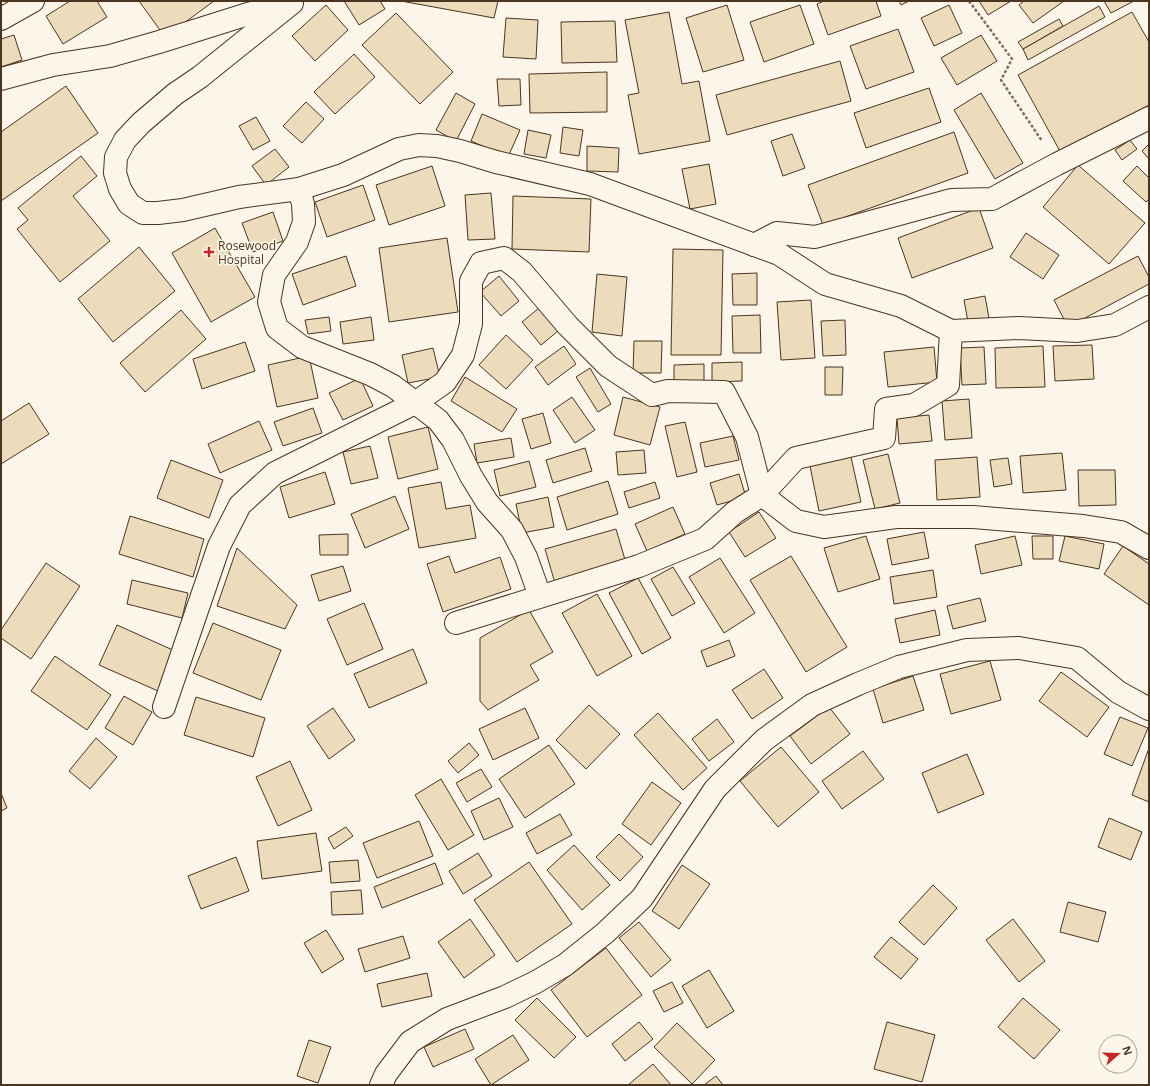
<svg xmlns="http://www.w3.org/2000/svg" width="1150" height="1086" font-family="'Open Sans',sans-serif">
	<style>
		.building { fill: #ecdcbc; stroke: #4a3520 }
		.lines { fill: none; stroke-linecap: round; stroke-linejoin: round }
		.street-casing { stroke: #4a3520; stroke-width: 24 }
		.primary-casing { stroke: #4a3520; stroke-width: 24 }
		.path { stroke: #7f6f5c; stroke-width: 2.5; stroke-dasharray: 3 2; stroke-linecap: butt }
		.street { stroke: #fbf6e9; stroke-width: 22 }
		.primary { stroke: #fbf6e9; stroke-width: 22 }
		.poi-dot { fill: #c62828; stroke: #fbf6e9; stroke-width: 1.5 }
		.labels { text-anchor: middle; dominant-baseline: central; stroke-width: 3; stroke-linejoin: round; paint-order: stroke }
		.poi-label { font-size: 12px; fill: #4a3520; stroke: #fbf6e9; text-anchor: start }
	</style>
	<rect width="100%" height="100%" fill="#fbf6e9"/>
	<g class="building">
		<polygon points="70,1 97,1 107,17 63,44 46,16"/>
		<polygon points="139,1 214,1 165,37"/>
		<polygon points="344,1 380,1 385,9 359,25"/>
		<polygon points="401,1 498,1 494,18"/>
		<polygon points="824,1 876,1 881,16 828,35 817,4"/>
		<polygon points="899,1 909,1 901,5"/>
		<polygon points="979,1 1011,1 988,15"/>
		<polygon points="1024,1 1064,1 1033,23 1019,5"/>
		<polygon points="1104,1 1134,1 1111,13"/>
		<polygon points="326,5 348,30 315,61 292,36"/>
		<polygon points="727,5 744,60 703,72 686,18"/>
		<polygon points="800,5 814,44 764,62 750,22"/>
		<polygon points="949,5 962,33 934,46 921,18"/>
		<polygon points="1099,6 1105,17 1028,60 1023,49"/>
		<polygon points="669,12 682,84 699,81 710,141 639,154 628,95 639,93 625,20"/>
		<polygon points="1132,12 1149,42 1149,105 1061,153 1018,75"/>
		<polygon points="396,13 453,72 420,104 362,45"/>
		<polygon points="506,18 538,20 536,59 503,57"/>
		<polygon points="1059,19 1063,26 1023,49 1018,42"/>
		<polygon points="615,21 617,62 562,63 561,22"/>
		<polygon points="898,29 914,72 866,89 850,46"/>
		<polygon points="14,35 22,60 1,67 1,39"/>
		<polygon points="981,35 997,61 957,85 941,58"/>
		<polygon points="354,54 375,77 335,114 314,92"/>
		<polygon points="840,61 851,101 727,135 716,95"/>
		<polygon points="607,72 607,112 530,113 529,74"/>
		<polygon points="497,79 520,79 521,105 499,106"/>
		<polygon points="66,86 98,133 1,201 1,132"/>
		<polygon points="929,88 941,122 866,148 854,113"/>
		<polygon points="456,93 475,104 456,141 436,130"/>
		<polygon points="981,93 1023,163 995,179 954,110"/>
		<polygon points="306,102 324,119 302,143 283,126"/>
		<polygon points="482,114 520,130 508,157 471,141"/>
		<polygon points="256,117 270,141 253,150 239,126"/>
		<polygon points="563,127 583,130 579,156 560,153"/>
		<polygon points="528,130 551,135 546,158 524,154"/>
		<polygon points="954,132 968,173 823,225 808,185"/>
		<polygon points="792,134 805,168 783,176 771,141"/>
		<polygon points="1130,140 1137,149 1122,160 1115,150"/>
		<polygon points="1149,144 1149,159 1142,151"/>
		<polygon points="587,146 619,148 618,172 587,171"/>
		<polygon points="275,149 289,167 266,185 252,166"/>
		<polygon points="81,156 97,176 73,196 110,241 60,282 17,229 28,220 18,208"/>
		<polygon points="709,164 716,204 690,209 682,169"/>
		<polygon points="1078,165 1145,223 1109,264 1043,207"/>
		<polygon points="432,166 445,206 389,225 376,185"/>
		<polygon points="1137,166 1149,178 1149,199 1146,202 1123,181"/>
		<polygon points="363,185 375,220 327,237 315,202"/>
		<polygon points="491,193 495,239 468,240 465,195"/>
		<polygon points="513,196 591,199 589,252 512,249"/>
		<polygon points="979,208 993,248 912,278 898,238"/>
		<polygon points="273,212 283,241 253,252 242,223"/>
		<polygon points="215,228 255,297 211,322 172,253"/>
		<polygon points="1026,233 1059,255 1043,279 1010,257"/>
		<polygon points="447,238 458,312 389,322 379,248"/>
		<polygon points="139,247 175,291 113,342 78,299"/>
		<polygon points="673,249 723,250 721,355 671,355"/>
		<polygon points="346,256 356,286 303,305 292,274"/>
		<polygon points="1138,256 1149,277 1149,284 1068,327 1054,300"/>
		<polygon points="757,273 757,305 733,305 732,274"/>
		<polygon points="597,274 627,277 622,336 592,332"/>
		<polygon points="499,276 519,301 501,316 480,292"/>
		<polygon points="985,296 989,318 968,322 964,300"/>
		<polygon points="811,300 815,358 781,360 777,302"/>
		<polygon points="539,308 558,331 541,345 522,322"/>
		<polygon points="181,310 206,339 145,392 120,363"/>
		<polygon points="760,315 761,353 733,353 732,316"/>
		<polygon points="329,317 331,331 308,334 305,320"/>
		<polygon points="371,317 374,340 343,344 340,322"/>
		<polygon points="845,320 846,355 823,356 821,321"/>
		<polygon points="506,335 533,360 506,389 479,365"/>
		<polygon points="634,341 662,341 661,373 633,373"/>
		<polygon points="245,342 255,371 202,389 193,359"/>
		<polygon points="1092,345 1094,379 1055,381 1053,346"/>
		<polygon points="564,346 576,364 548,385 535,367"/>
		<polygon points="1043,346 1045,387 996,388 995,348"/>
		<polygon points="934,347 937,382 888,387 884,352"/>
		<polygon points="984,347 986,384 962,385 960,348"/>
		<polygon points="433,348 440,377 408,383 402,355"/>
		<polygon points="309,356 318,398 277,407 268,365"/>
		<polygon points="742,362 742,381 712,382 712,363"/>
		<polygon points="704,364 704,383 674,383 674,365"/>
		<polygon points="825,367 843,367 842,395 825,395"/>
		<polygon points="590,368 611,404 598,412 576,377"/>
		<polygon points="465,377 517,409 502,432 451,401"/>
		<polygon points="360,378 373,406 343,420 329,393"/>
		<polygon points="572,397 595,430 575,443 553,410"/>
		<polygon points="623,397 660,407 650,445 614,435"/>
		<polygon points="969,399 972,438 945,440 942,401"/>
		<polygon points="29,403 49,434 1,464 1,421"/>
		<polygon points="313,408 322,433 283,446 274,422"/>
		<polygon points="543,413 551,443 531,449 522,419"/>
		<polygon points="929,415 932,441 899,444 897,418"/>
		<polygon points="259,421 272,450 220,473 208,444"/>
		<polygon points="685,422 697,472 677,477 665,426"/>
		<polygon points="428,427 438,469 398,479 388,437"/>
		<polygon points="733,436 739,460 705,467 700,443"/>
		<polygon points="511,438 514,457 477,463 474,444"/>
		<polygon points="370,446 378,478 351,484 343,452"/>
		<polygon points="585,448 592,471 553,483 546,460"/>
		<polygon points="644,450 646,473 618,475 616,452"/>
		<polygon points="1062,453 1066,490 1023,493 1020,456"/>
		<polygon points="888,454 900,503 875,509 863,460"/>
		<polygon points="851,457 861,502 819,511 810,466"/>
		<polygon points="977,457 980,497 937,500 935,460"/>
		<polygon points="1008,458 1012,484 994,487 990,460"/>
		<polygon points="171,460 223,480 209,518 157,498"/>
		<polygon points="529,461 536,487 500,496 494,470"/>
		<polygon points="1078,470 1115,470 1116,505 1079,506"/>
		<polygon points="325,472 335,504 289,518 280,487"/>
		<polygon points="739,474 746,497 717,505 710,483"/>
		<polygon points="608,481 618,514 567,530 557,497"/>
		<polygon points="441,482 446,509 470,505 476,538 419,548 408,488"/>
		<polygon points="655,482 660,498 629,508 624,492"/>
		<polygon points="395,496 409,529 365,548 351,514"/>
		<polygon points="548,497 554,527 522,533 516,504"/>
		<polygon points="673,507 685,534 647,551 635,524"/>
		<polygon points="759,512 776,538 745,557 729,532"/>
		<polygon points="130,516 204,539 193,577 119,554"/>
		<polygon points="616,529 626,563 555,583 545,549"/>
		<polygon points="924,532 929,558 892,565 887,539"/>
		<polygon points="348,534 348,555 320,555 319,535"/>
		<polygon points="866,536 880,579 838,592 824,548"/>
		<polygon points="1015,536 1022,565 981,574 975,545"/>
		<polygon points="1032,536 1053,536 1053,559 1033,559"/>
		<polygon points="1065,536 1104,544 1099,569 1059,561"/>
		<polygon points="1123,546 1149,564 1149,605 1104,574"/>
		<polygon points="237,548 297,605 285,629 217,606"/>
		<polygon points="449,556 455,573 500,557 511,589 443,612 427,564"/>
		<polygon points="791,556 847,647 806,672 750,580"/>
		<polygon points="720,558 755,613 724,633 689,577"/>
		<polygon points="46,563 80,586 31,659 1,638 1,630"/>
		<polygon points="343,566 351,591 319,601 311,575"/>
		<polygon points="673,567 695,603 672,616 651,579"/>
		<polygon points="933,570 937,597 894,604 890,577"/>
		<polygon points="638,578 671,638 642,654 609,593"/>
		<polygon points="132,580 188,593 182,618 127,604"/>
		<polygon points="597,594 632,656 597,676 562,613"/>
		<polygon points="980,598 986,621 953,629 947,606"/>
		<polygon points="364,603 383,649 347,665 327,619"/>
		<polygon points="529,610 553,652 530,665 539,680 488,710 480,701 480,638"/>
		<polygon points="935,610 940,635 900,643 895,619"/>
		<polygon points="213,623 281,650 261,700 193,673"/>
		<polygon points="117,625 175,651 158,691 99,665"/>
		<polygon points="729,640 735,656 707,667 701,651"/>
		<polygon points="413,649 427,683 369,708 354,674"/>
		<polygon points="55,656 111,695 87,730 31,691"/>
		<polygon points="990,661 1001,700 951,714 940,674"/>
		<polygon points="764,669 783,698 752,719 732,690"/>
		<polygon points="1061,672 1109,707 1087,737 1039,701"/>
		<polygon points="913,676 924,710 883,723 873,689"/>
		<polygon points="124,696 152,712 133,745 105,728"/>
		<polygon points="196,697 265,718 253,757 184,735"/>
		<polygon points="589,705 620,734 586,769 556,740"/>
		<polygon points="829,707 850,734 811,764 790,736"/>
		<polygon points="333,708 355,740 329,759 307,726"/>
		<polygon points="525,708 539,738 493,760 479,729"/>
		<polygon points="658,713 707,768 683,790 634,735"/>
		<polygon points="1120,717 1148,728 1132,766 1104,754"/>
		<polygon points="717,719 734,742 709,761 692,739"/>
		<polygon points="96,738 117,757 90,789 69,771"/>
		<polygon points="469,743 479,755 458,773 448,761"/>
		<polygon points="549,745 575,784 525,818 499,779"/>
		<polygon points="781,747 819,792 778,827 740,781"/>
		<polygon points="1149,748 1149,802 1132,795"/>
		<polygon points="863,751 884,779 842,809 822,781"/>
		<polygon points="967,754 984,794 938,813 922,773"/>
		<polygon points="290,761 312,810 278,826 256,777"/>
		<polygon points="481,769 492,787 467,802 456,783"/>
		<polygon points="441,779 474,835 448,850 415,795"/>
		<polygon points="652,782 681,803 651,845 622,824"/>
		<polygon points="1,793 7,808 1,811"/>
		<polygon points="499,798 513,827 484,840 471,811"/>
		<polygon points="560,814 572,835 537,854 526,833"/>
		<polygon points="1109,818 1142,832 1131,860 1098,847"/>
		<polygon points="419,821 433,856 377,878 363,843"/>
		<polygon points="346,827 353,836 334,849 328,838"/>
		<polygon points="316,833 322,871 262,879 257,841"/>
		<polygon points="619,834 643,857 620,881 596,857"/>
		<polygon points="574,845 610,885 582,910 547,870"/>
		<polygon points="478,853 492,876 463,894 449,871"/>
		<polygon points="236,857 249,891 201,909 188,876"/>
		<polygon points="358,860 360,881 331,883 329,862"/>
		<polygon points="529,862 572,924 517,962 474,900"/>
		<polygon points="435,863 443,884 382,908 374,887"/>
		<polygon points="682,865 710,884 679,929 652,911"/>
		<polygon points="933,885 957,908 924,945 899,922"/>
		<polygon points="361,890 363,914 332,915 331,892"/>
		<polygon points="1068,902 1106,912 1098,942 1060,932"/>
		<polygon points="470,919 495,955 464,978 438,942"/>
		<polygon points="1013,919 1045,961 1019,982 986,940"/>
		<polygon points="639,922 671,960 651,977 619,938"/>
		<polygon points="326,930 344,959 322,973 304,943"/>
		<polygon points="403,936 410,958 365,972 358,949"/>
		<polygon points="891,937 918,959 901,979 874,957"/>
		<polygon points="606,948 642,995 587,1037 551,990"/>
		<polygon points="709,970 734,1011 707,1028 682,986"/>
		<polygon points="427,973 432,996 382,1007 377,984"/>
		<polygon points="672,982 683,1003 664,1012 653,991"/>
		<polygon points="537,998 576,1037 554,1058 515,1020"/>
		<polygon points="1023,998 1060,1030 1034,1059 998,1027"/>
		<polygon points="639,1022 653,1039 625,1061 612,1044"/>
		<polygon points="887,1022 935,1035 922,1082 874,1069"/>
		<polygon points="677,1023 715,1060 692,1084 654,1047"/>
		<polygon points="465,1029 474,1049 433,1067 424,1047"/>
		<polygon points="513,1035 529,1060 491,1085 475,1059"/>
		<polygon points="309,1040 331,1047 318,1083 297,1076"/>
		<polygon points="653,1064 671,1085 628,1085"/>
		<polygon points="716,1076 723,1085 704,1085"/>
	</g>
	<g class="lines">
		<g class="street-casing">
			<g id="street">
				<polyline points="292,3 200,77 175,94 141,123 125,140 116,157 115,173 120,189 129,204 143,213 158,213 183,210 239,197 299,189 343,175 399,149 419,145 437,146 460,151 496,162 590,184 779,254 825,284 901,306 951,331 1019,328 1077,331 1115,325 1149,307"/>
				<polyline points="1,79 53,65 110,56 159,42 248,14 284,5"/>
				<polyline points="299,189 303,204 304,222 297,242 274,275 269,302 277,328 302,347 370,374 393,386 438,420 453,440 471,476 487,502 512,530 526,557 540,596"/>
				<polyline points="754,245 777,233 815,237 951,200 992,199 1057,164 1149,118"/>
				<polyline points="456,623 639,566 705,539 735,512 762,495 796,458 884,438 886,409 914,405 948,385 951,331"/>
				<polyline points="164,707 219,546 240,505 275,473 415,403 445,382 463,355 471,324 471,281 481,263 504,258 522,272 568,326 608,366 652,395 668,391 724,392 747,437 762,495 796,521 824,527 896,517 973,517 1083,526 1121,532 1149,548"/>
				<polyline points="381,1085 386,1074 410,1042 447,1019 505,997 536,982 565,965 605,933 642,898 715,789 764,740 812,705 858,684 899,667 967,650 1019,648 1077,658 1118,692 1149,709"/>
			</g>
		</g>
		<g class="primary-casing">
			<polyline id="primary" points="1,19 33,1"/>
		</g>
		<polyline class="path" points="969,1 1012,59 1001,80 1042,141"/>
		<use href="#street" class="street"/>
		<use href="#primary" class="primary"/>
	</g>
	<path class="poi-dot" d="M207 246h4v4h4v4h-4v4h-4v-4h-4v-4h4z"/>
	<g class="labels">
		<g class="poi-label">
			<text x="218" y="245">Rosewood<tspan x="218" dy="14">Hospital</tspan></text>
		</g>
	</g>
	<rect width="1150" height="1086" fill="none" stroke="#4a3520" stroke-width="4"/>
	<g transform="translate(1118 1054) rotate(70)"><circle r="19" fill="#fbf6e9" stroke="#b4a999"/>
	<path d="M0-3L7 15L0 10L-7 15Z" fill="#c62828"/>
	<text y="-6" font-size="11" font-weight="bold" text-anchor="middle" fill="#4a3520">N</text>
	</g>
</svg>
